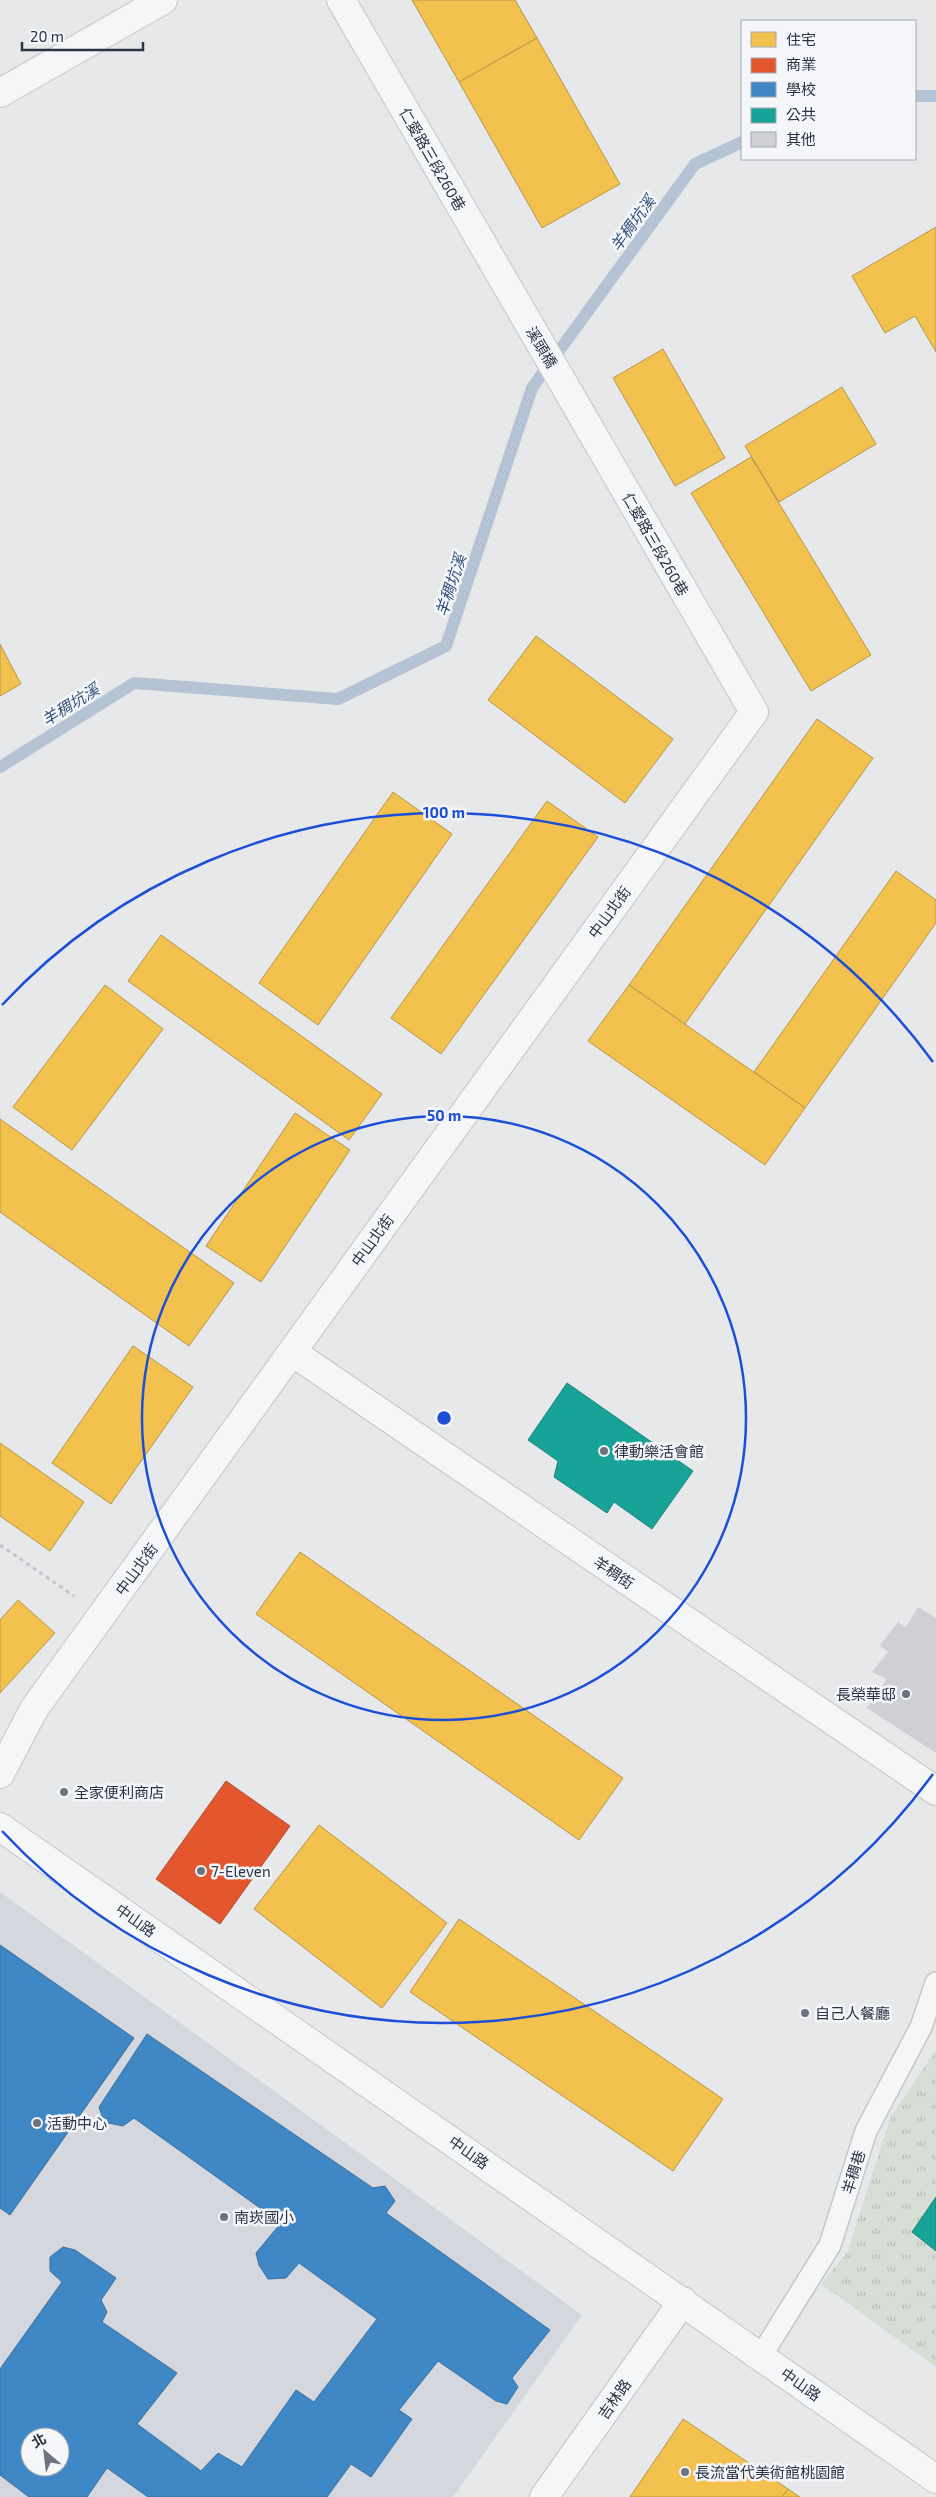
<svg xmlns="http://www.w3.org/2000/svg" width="936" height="2497" font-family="'Exo 2','Noto Sans TC',sans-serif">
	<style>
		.built { fill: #d4d7dd; fill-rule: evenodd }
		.grass { fill: url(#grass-tufts) }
		.homes { fill: #f2c14e; stroke: #b6974b }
		.shops { fill: #e4572e; stroke: #ac4c35 }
		.schools { fill: #3f88c5; stroke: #396f9f; fill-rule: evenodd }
		.public { fill: #17a398; stroke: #1d827f }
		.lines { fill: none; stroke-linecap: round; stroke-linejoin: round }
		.stream { stroke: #b4c4d5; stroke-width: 12 }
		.building { fill: #ced0d3 }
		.service-casing { stroke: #c4c6c8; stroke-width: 24 }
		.minor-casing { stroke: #c4c6c8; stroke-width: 30 }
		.path { stroke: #c5c6ca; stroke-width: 3; stroke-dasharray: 4 4; stroke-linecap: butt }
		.service { stroke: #f5f6f7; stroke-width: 21 }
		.minor { stroke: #f5f6f7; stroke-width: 28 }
		.ring { fill: none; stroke: #1d4ed8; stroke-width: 2.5 }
		.poi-dot { fill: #6c737f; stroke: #f4f6f9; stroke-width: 2 }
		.labels { text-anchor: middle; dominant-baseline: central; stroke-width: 5; stroke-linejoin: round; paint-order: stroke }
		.street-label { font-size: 15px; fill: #2b3445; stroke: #f4f6f9 }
		.poi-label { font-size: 15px; fill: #2b3445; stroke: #f4f6f9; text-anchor: start }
		.water-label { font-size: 16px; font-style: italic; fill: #34527a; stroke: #f4f6f9 }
		.centre { fill: #1d4ed8; stroke: #f4f6f9; stroke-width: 2.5 }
		.ring-label { font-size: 15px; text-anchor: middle; font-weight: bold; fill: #1d4ed8; stroke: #f4f6f9; stroke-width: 5; stroke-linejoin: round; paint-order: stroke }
	</style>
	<defs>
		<pattern id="grass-tufts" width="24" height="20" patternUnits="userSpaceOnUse" patternTransform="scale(1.25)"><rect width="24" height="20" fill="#d6ded6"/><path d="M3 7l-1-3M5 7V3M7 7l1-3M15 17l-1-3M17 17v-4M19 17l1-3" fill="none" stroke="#b8bfb9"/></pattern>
	</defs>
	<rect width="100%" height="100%" fill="#e6e8ea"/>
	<path class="built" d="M0,1892L582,2315L453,2497H0ZM30,2437H60V2467H30Z"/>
	<polygon class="grass" points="936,2050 936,2367 821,2284 847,2253 891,2116"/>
	<g class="homes">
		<polygon points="412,0 515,0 537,38 459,82"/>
		<polygon points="537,38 620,184 542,228 459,82"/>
		<polygon points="936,227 936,352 915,316 885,333 852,276"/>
		<polygon points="663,349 725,458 675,486 613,378"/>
		<polygon points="842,387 876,444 779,502 745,446"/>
		<polygon points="751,457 871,655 811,691 691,493"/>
		<polygon points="536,636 673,739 625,803 488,700"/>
		<polygon points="0,644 21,684 0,696"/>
		<polygon points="817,719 873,758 685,1024 629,985"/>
		<polygon points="393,792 452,834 318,1025 259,983"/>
		<polygon points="547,801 598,837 441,1054 391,1018"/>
		<polygon points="896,871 936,900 936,923 805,1108 754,1072"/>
		<polygon points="161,935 382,1094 349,1140 128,981"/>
		<polygon points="105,985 163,1029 72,1150 13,1107"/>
		<polygon points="629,985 805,1108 765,1165 588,1041"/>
		<polygon points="295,1113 350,1150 261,1282 206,1246"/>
		<polygon points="0,1119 234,1283 189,1346 0,1212"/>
		<polygon points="133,1346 193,1387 111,1504 52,1463"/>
		<polygon points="0,1443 84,1502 50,1551 0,1516"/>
		<polygon points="300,1552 623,1778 579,1840 256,1614"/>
		<polygon points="18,1600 55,1633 0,1693 0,1620"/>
		<polygon points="319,1825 447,1923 382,2008 254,1909"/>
		<polygon points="459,1919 723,2099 673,2171 410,1992"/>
		<polygon points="683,2419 788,2489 782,2497 630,2497"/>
		<polygon points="788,2489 800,2497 782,2497"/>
	</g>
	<polygon class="shops" points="226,1781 290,1826 220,1924 156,1879"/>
	<g class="schools">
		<polygon points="0,1945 134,2038 10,2215 0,2208"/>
		<path d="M147,2034L373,2188L385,2186L395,2201L386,2213L550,2330L512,2378L518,2387L507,2404L496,2401L438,2361L399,2410L412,2419L371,2477L351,2464L327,2497H148L107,2468L87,2497H29L0,2475V2369L62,2282L50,2271V2257L63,2247L75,2250L116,2278L101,2300L107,2312L102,2322L177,2373L137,2424L201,2471L218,2453L242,2467L296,2390L314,2402L377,2319L299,2263L286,2278L268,2279L259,2265L256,2253L281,2223L134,2118L123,2126L104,2122L99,2107ZM30,2437H60V2467H30Z"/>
	</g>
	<g class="public">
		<polygon points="567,1383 693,1471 652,1529 614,1502 607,1513 554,1477 558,1461 528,1440"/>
		<polygon points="936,2197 936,2251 912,2232"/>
	</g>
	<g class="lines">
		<g class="stream">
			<polyline points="915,96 936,96"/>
			<polyline points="0,767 134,683 338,699 446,646 532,388 695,164 742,142"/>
		</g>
	</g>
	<polygon class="building" points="918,1607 936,1618 936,1753 867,1708 887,1679 872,1672 888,1652 880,1645 898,1622 906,1627"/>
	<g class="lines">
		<g class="service-casing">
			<polyline id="service" points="761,2356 830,2245 866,2131 921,2027 936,1983"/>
		</g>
		<g class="minor-casing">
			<g id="minor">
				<polyline points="0,93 163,0"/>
				<polyline points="292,1352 936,1791"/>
				<polyline points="0,1774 34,1709 754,712 341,0"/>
				<polyline points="0,1827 936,2479"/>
				<polyline points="544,2497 683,2301"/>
			</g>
		</g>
		<polyline class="path" points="0,1545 74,1596"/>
		<use href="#service" class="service"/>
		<use href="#minor" class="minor"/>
	</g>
	<g class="ring">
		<circle cx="444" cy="1418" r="302"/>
		<path d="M933 1774A605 605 0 0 1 2 1831M2 1005A605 605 0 0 1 933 1062"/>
	</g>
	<g class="poi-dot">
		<circle cx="604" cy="1451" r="5"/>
		<circle cx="906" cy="1694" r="5"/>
		<circle cx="64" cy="1792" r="5"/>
		<circle cx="201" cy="1871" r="5"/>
		<circle cx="805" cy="2013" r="5"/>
		<circle cx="37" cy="2123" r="5"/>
		<circle cx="224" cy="2217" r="5"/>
		<circle cx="685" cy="2472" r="5"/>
	</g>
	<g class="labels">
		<g class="street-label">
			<text transform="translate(433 159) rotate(60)">仁愛路三段260巷</text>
			<text transform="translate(542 347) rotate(59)">溪頭橋</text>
			<text transform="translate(656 544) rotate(60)">仁愛路三段260巷</text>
			<text transform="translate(609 912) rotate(-54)">中山北街</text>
			<text transform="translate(372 1240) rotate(-54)">中山北街</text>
			<text transform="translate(136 1569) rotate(-54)">中山北街</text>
			<text transform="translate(614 1572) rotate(34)">羊稠街</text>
			<text transform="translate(136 1920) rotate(35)">中山路</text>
			<text transform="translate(469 2152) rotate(35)">中山路</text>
			<text transform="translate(853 2172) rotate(-73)">羊稠巷</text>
			<text transform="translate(801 2384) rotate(35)">中山路</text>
			<text transform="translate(614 2399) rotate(-55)">吉林路</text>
		</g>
		<g class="poi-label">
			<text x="614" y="1451">律動樂活會館</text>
			<text x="896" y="1694" text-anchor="end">長榮華邸</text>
			<text x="74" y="1792">全家便利商店</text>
			<text x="211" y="1871">7-Eleven</text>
			<text x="815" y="2013">自己人餐廳</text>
			<text x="47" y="2123">活動中心</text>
			<text x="234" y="2217">南崁國小</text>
			<text x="695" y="2472">長流當代美術館桃園館</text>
		</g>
		<g class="water-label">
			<text transform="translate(632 223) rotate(-54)">羊稠坑溪</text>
			<text transform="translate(450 585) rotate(-72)">羊稠坑溪</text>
			<text transform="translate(70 704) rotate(-32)">羊稠坑溪</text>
		</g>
	</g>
	<circle cx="444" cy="1418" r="8" class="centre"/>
	<g class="ring-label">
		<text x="444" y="818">100 m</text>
		<text x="444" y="1121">50 m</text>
	</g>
	<rect x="741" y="20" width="175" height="140" fill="#f4f6f9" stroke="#a4a8b1"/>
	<rect x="751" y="32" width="25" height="15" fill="#f2c14e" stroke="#a4a8b1"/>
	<text x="786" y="45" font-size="15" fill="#2b3445">住宅</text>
	<rect x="751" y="58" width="25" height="15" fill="#e4572e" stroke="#a4a8b1"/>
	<text x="786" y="70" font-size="15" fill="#2b3445">商業</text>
	<rect x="751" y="82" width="25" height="15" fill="#3f88c5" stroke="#a4a8b1"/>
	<text x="786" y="95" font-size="15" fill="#2b3445">學校</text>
	<rect x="751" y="108" width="25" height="15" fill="#17a398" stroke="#a4a8b1"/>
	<text x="786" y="120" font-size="15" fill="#2b3445">公共</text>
	<rect x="751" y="132" width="25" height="15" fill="#ced0d3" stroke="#a4a8b1"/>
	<text x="786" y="145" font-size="15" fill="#2b3445">其他</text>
	<g transform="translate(45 2452) rotate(332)"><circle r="24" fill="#f4f6f9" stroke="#a4a8b1"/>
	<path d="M0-4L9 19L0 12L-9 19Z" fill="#6c737f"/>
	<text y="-8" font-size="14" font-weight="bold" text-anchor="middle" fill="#2b3445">北</text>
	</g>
	<path d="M22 42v8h121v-8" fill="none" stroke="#2b3445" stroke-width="2.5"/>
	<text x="30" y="42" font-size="15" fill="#2b3445" stroke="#f4f6f9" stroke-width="4" paint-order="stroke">20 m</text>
</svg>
